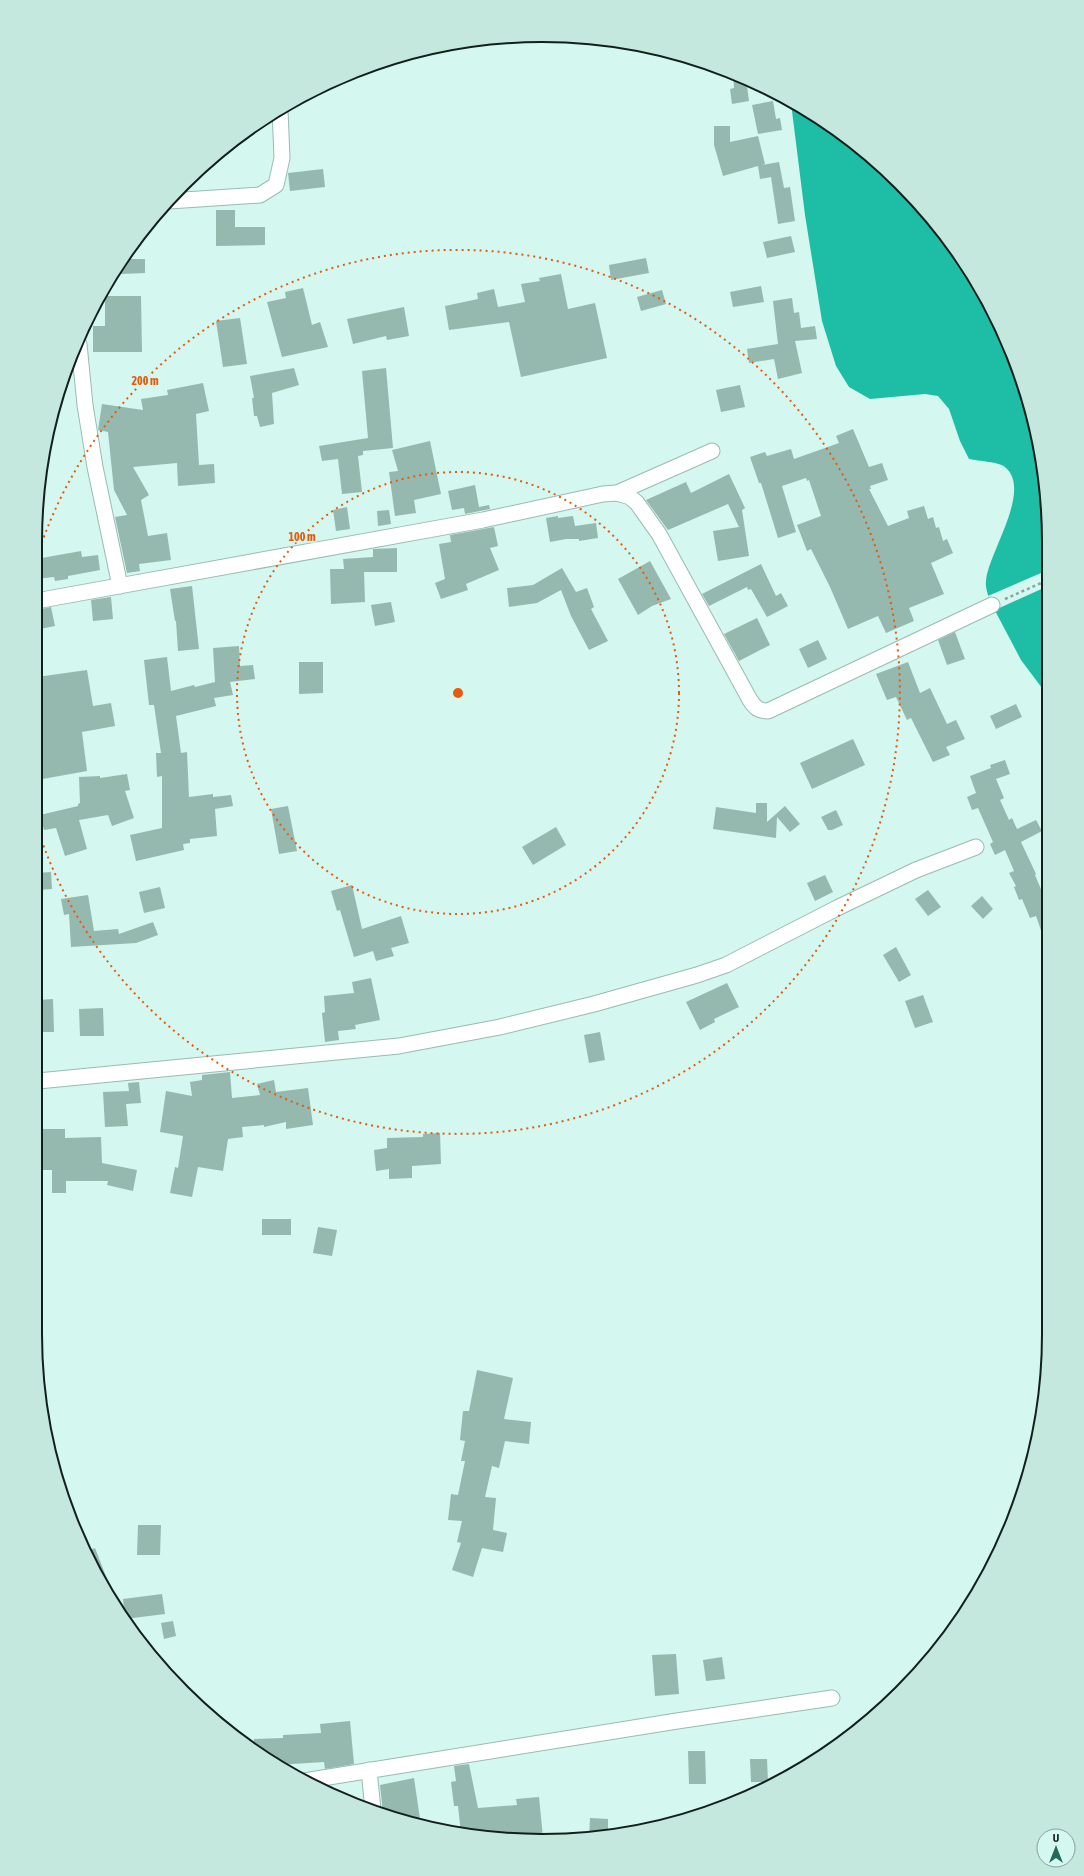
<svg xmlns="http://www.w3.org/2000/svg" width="1084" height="1876" font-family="'Asap Condensed',sans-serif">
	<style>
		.water { fill: #1dbea5 }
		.pier { fill: #d4f8ef }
		.building { fill: #95b8af }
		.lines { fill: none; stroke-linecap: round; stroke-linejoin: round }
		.minor-casing { stroke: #98bbb2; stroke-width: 17 }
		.path { stroke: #89a59e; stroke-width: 2.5; stroke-dasharray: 3 3; stroke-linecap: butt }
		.minor { stroke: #fff; stroke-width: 15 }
		.ring { fill: none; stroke: #e8590c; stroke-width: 2; stroke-dasharray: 2 4 }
		.rim { fill: none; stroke: #121f1c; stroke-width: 2 }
		.centre { fill: #e8590c; stroke: #d4f8ef; stroke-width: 2 }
		.ring-label { font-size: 12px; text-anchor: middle; font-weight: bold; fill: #e8590c; stroke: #d4f8ef; stroke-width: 3.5; stroke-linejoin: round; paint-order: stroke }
	</style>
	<rect width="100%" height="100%" fill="#d4f8ef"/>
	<path class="water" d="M791,103L823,120L901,184L981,288L1022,379L1048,509V696L1021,660L992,605C989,598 985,589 986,581C988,553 1033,490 1005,467C999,462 979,461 969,459L960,441L949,409L938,396L925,394L870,399L849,387L836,366L822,321L805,215Z"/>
	<polygon class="pier" points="1048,570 1048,586 995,610 988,596"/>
	<g class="building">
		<polygon points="733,73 746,79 749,101 732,104 730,89 734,88"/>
		<polygon points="773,101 776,119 780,118 782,130 758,134 752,105"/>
		<polygon points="714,126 730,126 730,142 758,136 765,164 762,165 779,162 784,188 790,187 795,221 778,224 771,177 760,179 758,166 723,176 714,145"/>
		<polygon points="323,169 325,187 290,191 288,173"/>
		<polygon points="216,210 235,210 235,227 265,227 265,245 216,246"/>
		<polygon points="791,236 795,252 767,258 763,242"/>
		<polygon points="646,258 649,273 611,280 609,265"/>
		<polygon points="121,259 145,259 145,273 121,274"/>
		<polygon points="561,274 568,309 595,303 607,358 521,377 509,322 449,330 445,306 478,299 477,293 494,289 498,307 525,302 521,284 540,281 539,278"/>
		<polygon points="761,286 764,302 733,307 730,292"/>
		<polygon points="303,288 312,325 320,322 328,347 282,357 267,302 286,298 285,292"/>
		<polygon points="662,290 666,304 641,311 637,297"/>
		<polygon points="105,296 141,296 142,352 93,352 93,326 105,326"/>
		<polygon points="792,298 794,313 799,312 801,328 815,326 817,339 795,341 802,373 778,379 774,359 749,363 747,349 778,344 773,301"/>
		<polygon points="404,307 409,336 387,340 386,336 353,344 347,319"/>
		<polygon points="240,318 247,364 223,367 216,321"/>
		<polygon points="294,368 299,385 272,393 274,424 260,427 257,416 254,416 252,398 254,398 250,376"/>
		<polygon points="386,368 393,448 363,451 363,455 358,456 362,492 342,494 338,459 322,461 319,446 368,438 362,371"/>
		<polygon points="203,383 209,411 196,414 199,465 214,464 215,483 178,486 177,463 133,467 149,495 141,500 148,536 167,533 171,560 139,564 140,571 127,573 115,517 127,515 114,490 108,432 98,430 102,404 143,410 141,399 168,395 167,390"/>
		<polygon points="740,385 745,407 721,412 716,390"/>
		<polygon points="853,429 869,467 882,463 888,480 870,486 871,489 869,489 888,526 909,518 907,511 924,506 928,519 933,517 936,528 939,527 943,541 947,539 953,553 931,563 944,594 909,608 914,621 886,633 878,616 848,629 830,587 811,549 807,551 797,525 821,516 809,480 807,481 806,478 782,486 796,532 778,538 761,483 759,483 750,457 765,452 767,456 791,449 794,459 839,443 836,436"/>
		<polygon points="430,441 441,494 414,500 416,513 395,516 389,472 398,471 392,450"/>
		<polygon points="729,474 745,508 742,510 749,556 718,561 713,531 739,527 728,504 668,530 646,500 686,482 691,493"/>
		<polygon points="475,485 479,507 489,505 490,509 465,514 464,508 452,510 448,491"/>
		<polygon points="347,507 350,529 336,531 333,510"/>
		<polygon points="389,510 391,524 378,526 377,511"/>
		<polygon points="558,516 558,518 573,516 575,526 596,523 598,538 579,541 579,539 566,539 550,542 546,518"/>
		<polygon points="494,527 498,546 490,548 499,570 466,584 468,590 441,599 435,583 445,579 439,544 451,542 450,535"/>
		<polygon points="397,548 397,572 364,572 365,602 331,604 330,569 344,569 343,559 373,557 373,549"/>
		<polygon points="81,551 82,557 98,555 100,570 68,576 68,579 55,581 54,577 36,579 36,559"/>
		<polygon points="650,561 671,599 652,606 638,615 618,579"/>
		<polygon points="761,564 776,596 781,593 788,606 767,617 751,589 748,590 747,587 709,606 702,594"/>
		<polygon points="562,568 576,592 587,588 594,607 591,609 608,641 589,650 571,616 561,590 537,603 509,607 507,588 533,585"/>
		<polygon points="192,586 199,649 178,651 176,621 175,621 170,589"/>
		<polygon points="111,597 113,619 93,621 91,600"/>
		<polygon points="391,602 395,622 375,626 371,605"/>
		<polygon points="51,607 55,626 40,629 36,610"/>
		<polygon points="757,618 770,645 739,661 724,634"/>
		<polygon points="955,632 965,659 947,665 938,640"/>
		<polygon points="818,640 827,659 808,668 799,649"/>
		<polygon points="239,646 240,666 253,665 255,679 230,682 233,695 214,698 216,706 176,716 181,753 187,752 189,797 213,794 213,797 231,795 233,806 215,809 217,836 190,839 190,843 183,844 184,850 136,861 130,835 162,828 162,776 157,777 156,753 161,753 154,705 149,705 144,660 167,657 171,691 194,685 195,687 215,682 213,648"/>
		<polygon points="299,662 323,662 323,693 299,694"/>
		<polygon points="908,662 920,693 930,688 947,724 956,720 965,739 946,747 950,755 933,762 911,718 907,720 896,697 887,700 876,674"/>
		<polygon points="87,670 93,706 111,703 115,726 82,732 87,771 37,780 37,677"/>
		<polygon points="1016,704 1022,717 996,729 990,716"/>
		<polygon points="853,739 865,765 812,789 800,763"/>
		<polygon points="1005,760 1010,774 996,779 1004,798 1000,800 1009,820 1012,818 1017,829 1036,820 1042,831 1021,842 1036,874 1035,875 1048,906 1048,944 1046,945 1036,916 1030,918 1022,899 1019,900 1014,887 1016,886 1009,873 1014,871 1005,850 995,855 990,844 993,842 978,808 972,810 967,797 976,793 970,776 991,768 990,765"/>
		<polygon points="127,774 130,790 125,791 134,818 112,826 108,815 79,820 87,849 65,856 56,828 44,830 40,815 78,806 78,804 80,803 79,777 100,776 100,778"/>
		<polygon points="756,803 767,803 767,822 785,806 800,824 790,832 777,817 776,838 713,829 716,807 756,813"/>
		<polygon points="288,806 297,851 279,854 271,809"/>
		<polygon points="836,810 843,825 832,830 828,830 821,817"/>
		<polygon points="556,827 566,845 533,865 522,847"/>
		<polygon points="51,872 52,889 38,890 37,873"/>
		<polygon points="825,875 833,892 815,901 807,883"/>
		<polygon points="352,885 362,929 401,916 409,943 391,948 394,956 376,961 373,951 354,957 340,910 337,911 331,891"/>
		<polygon points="160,887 165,908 144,913 139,892"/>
		<polygon points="928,890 941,907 928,916 915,899"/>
		<polygon points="88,895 94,931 118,929 119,934 153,922 158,935 136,943 71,947 69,914 64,915 61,899"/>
		<polygon points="982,896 993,909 983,919 971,906"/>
		<polygon points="896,947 911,975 899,982 883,955"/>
		<polygon points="371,978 380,1020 355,1025 356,1029 338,1031 339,1040 325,1042 322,1013 325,1012 324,996 354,993 352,982"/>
		<polygon points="727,983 739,1007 714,1019 715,1022 700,1030 686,1002"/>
		<polygon points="923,995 933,1022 915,1028 905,1001"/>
		<polygon points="53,999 54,1032 38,1032 38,1000"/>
		<polygon points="103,1008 104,1036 80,1036 79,1009"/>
		<polygon points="600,1032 605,1060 589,1063 584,1035"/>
		<polygon points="230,1072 232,1098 260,1095 257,1084 274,1080 276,1092 308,1088 313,1125 286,1129 286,1122 264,1127 264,1125 242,1127 243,1137 228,1139 223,1171 198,1167 192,1197 170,1193 175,1167 178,1168 183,1136 160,1132 166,1091 192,1096 190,1082 202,1080 202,1075"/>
		<polygon points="139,1082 141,1103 126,1104 128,1126 105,1127 103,1092 129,1091 128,1083"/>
		<polygon points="43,1129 65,1129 65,1138 101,1137 102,1163 137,1170 133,1191 107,1185 108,1181 66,1181 66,1193 52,1193 52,1170 39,1170 38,1156 43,1156"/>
		<polygon points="440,1133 441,1164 412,1166 412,1178 389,1179 389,1169 376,1171 374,1150 387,1148 387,1138 423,1137 423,1134"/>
		<rect x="262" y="1219" width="29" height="16"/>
		<polygon points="318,1227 337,1230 332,1256 313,1253"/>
		<polygon points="477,1370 513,1378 504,1419 531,1422 529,1444 505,1441 499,1468 492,1466 485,1497 496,1498 493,1530 507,1533 503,1552 482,1548 473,1577 452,1570 461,1543 457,1542 462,1521 448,1520 451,1494 458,1495 465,1461 461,1461 465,1441 460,1440 463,1411 469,1411"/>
		<polygon points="138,1525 161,1525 160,1555 137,1555"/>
		<polygon points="95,1548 107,1579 101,1581 85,1552"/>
		<polygon points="162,1594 165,1614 125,1619 123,1599"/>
		<polygon points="173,1621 176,1636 164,1639 161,1623"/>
		<polygon points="676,1654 679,1694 655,1696 652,1655"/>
		<polygon points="722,1657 725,1679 706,1681 703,1660"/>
		<polygon points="350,1721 354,1764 325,1769 324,1762 277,1765 254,1750 254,1739 283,1738 283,1735 321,1733 320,1724"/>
		<polygon points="688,1751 705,1751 706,1784 689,1784"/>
		<polygon points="750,1759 767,1759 768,1782 751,1782"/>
		<polygon points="469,1764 478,1808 517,1805 516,1799 539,1797 543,1837 526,1838 476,1837 461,1834 458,1806 454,1806 451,1782 456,1781 454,1766"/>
		<polygon points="414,1778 421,1826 383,1813 380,1785"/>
		<polygon points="590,1818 608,1819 608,1836 589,1838"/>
	</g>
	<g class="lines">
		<g class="minor-casing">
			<g id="minor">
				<polyline points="169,201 260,195 276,185 282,158 280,110"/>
				<polyline points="79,344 85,405 95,467 120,586"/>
				<polyline points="617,493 712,451"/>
				<path d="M36,601L483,520L603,494L617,493L630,497L637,503L659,534L750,700C755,708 759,711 768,711L992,605"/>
				<polyline points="38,1081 399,1046 500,1027 594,1004 697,975 726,965 837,908 916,870 976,847"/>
				<polyline points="369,1770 373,1810"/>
				<polyline points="304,1781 677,1721 832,1698"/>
			</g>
		</g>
		<polyline class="path" points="1005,599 1048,580"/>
		<use href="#minor" class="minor"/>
	</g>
	<g class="ring">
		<circle cx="458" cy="693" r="221"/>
		<path d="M36 560A442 442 0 1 1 38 830"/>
	</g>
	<path d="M0 0H1084V1876H0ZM542 42H542A500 500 0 0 1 1042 542V1334A500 500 0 0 1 542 1834H542A500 500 0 0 1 42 1334V542A500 500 0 0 1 542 42Z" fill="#c4e7de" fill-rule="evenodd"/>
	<path class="rim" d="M542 42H542A500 500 0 0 1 1042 542V1334A500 500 0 0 1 542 1834H542A500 500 0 0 1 42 1334V542A500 500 0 0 1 542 42Z"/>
	<circle cx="458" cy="693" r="6" class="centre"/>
	<g class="ring-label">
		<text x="145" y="385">200 m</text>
		<text x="302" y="541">100 m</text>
	</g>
	<g transform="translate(1056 1848)"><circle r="19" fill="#d4f8ef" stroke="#86a19b"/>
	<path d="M0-3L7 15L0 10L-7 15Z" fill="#24695c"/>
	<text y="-6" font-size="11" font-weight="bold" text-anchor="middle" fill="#121f1c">U</text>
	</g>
</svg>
